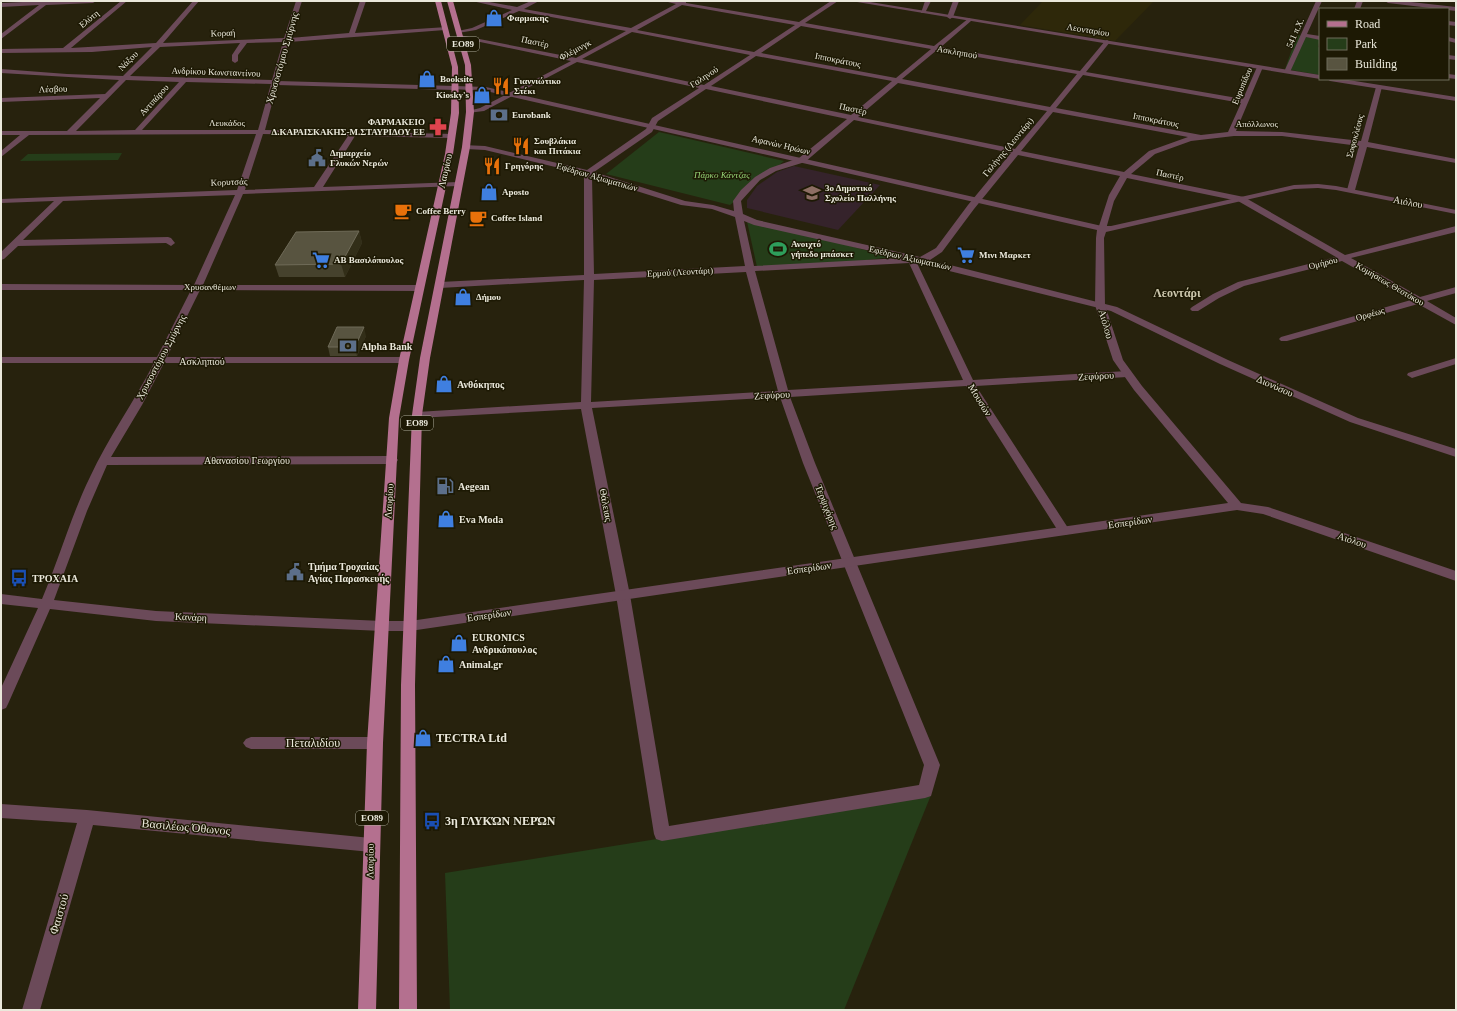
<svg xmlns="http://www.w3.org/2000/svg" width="1457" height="1011" font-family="Georgia,serif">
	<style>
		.built { fill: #2e280a }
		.education { fill: #35232b }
		.green { fill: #253d19 }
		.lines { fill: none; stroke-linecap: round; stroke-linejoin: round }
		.minor { fill: #6b4a59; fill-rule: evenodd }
		.tertiary { fill: #6b4a59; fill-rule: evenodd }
		.primary { fill: #b4708f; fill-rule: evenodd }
		.wall { fill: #46422d }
		.shaded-wall { fill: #322e18 }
		.building { fill: #585440; stroke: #6f6b58 }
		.labels { text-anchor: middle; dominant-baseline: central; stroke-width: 3; stroke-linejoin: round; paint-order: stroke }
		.far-poi-label { font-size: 9px; font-weight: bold; fill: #eae8db; stroke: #1d1904; text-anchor: start }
		.far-street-label { font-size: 9px; fill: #eae8db; stroke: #1d1904 }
		.shield { fill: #1d1904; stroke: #acaa9a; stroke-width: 1 }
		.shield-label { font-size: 9px; font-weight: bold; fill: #eae8db }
		.far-park-label { font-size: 9px; font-style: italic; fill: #96d577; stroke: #1d1904 }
		.street-label { font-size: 10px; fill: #eae8db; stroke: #1d1904 }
		.poi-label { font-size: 10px; font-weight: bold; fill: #eae8db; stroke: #1d1904; text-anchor: start }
		.far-district-label { font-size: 12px; font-weight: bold; fill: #cbc6ac; stroke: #1d1904 }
		.near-poi-label { font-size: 12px; font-weight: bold; fill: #eae8db; stroke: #1d1904; text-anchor: start }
		.near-street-label { font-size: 12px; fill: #eae8db; stroke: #1d1904 }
	</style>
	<rect width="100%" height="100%" fill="#27220d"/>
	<polygon class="built" points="1043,1 1154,1 1115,41 1020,25"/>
	<polygon class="education" points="794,166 880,185 838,230 747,208 747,200 757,186 777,172"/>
	<g class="green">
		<polygon points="1297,35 1320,39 1318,47 1320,48 1320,75 1285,69"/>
		<polygon points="659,132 784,161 730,205 606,174"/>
		<polygon points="122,153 118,160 20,161 28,154"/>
		<polygon points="746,217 890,257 852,262 757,267"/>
		<polygon points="931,795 844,1010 450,1010 445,873"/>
	</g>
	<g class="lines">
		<g class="minor">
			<polygon points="44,1 96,1 93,3 46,5 1,39 1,34 39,5 1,7 1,3"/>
			<path d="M121,1H127L71,48L156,43L193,1H199L163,43L284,38L296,1H302L290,38L349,33L360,1H366L355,33L447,27V29L445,30L289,42L278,81L455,86L458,88L455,90L277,85L265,130L455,134V138H452L355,136L323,187L458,182L462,184L458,186L243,194L203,285H419L424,288L419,291L200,290L167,357H404L409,360L404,363H164L142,405L111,457L392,456L396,457L398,460L396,463L392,464L107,465L87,511L54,600L156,611L382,621L387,622L389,626L387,630L382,631L156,621L50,609L8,704L6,708L1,710V688L38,608L1,604V594L42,599C59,559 71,516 90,477C108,438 134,402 154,363H1V357H157L191,290H1V284L194,285L235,195L63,201L23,240L168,237L171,238L175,243L171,246L166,243L18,246L4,259L1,260V252L54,201L1,203V199L237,190L256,134L29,135L1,157V151L20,135H1V131H67L100,98L1,102V98L105,94L119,80L1,73V69L67,74L123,76L152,47L92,52L1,53V49L63,48ZM283,42L272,80L130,76L160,47L240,43L232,55V61L235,63L238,61V55L247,43ZM126,80L179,82L135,130L76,131ZM186,82L271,84L258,130H142ZM263,134L348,136L314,187L245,190Z"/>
			<path d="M472,1H484L517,7L531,1H539L524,9L631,28L676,4L664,1H686V3L799,22L831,1H838L805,23L934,46L969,18L972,20L971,21L941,47L1080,71L1105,41L1107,40L1110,42L1086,72L1243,99L1257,67L1262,66L1263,67L1236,131L1282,132L1361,141L1376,87L1381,86L1382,87L1368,142L1456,159V163L1367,147L1355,190L1351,192L1347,190L1359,146L1282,136H1234L1191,141L1155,154L1131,174L1244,197L1345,255L1456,226V232L1351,258L1420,297L1456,287V293L1427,301L1456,318V325L1418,304L1287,341H1281L1279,339L1281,337L1411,300L1342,261L1244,286L1219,298L1198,311H1192L1190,309L1192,307L1213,294L1238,282L1336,257L1238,201L1127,178L1114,201L1106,229L1102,232L1099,231L1098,229L1109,195L1120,176L1018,155L974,209L942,252L930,260L1117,307L1228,360L1358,418L1456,449V457L1350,422L1220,364L1111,311L917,263L973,380L1127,371L1132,374L1127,377L976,386L1070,531L1068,534L1064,535L1060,534L966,386L790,397L815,463L940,765L931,796L925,798L662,841L656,839L654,834L616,595L581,409L417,418L412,415L417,412L581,402L584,280L440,288L435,285L440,282L584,275V174L485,150L466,149L462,147L463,145L485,146L587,170L646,129L652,118L699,88L577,62L484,111L468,113V111L480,108L571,61L461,38L459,37V35L576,58L626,31L519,11L476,30L458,33V31L472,28L512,10ZM682,5L795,25L754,52L637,30ZM801,26L931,49L896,78L761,53ZM632,32L750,55L704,85L582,59ZM937,50L1077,74L1050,107L902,79ZM756,56L892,81L851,115L711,86ZM1083,75L1241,103L1228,132L1201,135L1056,108ZM898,83L1047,111L1015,149L858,117ZM706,89L847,119L799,158L770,168L755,177L741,190L733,201L734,211L713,205L685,201L594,172L652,132L658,121ZM1053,112L1188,137L1149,151L1124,172L1021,151ZM854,120L1011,153L968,205L936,248L920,257L757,220L743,214L741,201L760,180L776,171L805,162ZM592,177L681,205L712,209L735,217L745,266L594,274ZM744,221L754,225L902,258L754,266ZM909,263L963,380L788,390L755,271ZM746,272L778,391L591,402L594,280ZM780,397L803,463L924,765L919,785L669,826L630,595L592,408Z"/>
			<polygon points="925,1 931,1 925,13 921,13"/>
			<polygon points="953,1 959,1 953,17 950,19 947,17"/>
			<polygon points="1316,1 1322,1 1307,34 1320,36 1320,40 1306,37 1290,72 1285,73 1284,72"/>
			<polygon points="1385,1 1402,1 1456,7 1456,11 1388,3"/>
			<polygon points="1448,21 1456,22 1456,26 1448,25"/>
			<polygon points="1448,37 1456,39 1456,43 1448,41"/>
			<polygon points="1448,55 1456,56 1456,60 1448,59"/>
			<polygon points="1448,74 1456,75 1456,79 1448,78"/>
			<polygon points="1456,358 1456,364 1412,378 1407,375 1408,373"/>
			<polygon points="251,737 375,737 380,739 383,743 380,747 375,749 251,749 246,747 243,743 246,739"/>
			<polygon points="1,804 87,810 371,838 377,840 379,845 377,850 371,852 93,825 40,1010 22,1010 77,823 1,818"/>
		</g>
		<g class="tertiary">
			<polygon points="851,1 864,1 1320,75 1320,79"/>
			<polygon points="1357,1 1363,1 1360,9 1354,9"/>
			<polygon points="1327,79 1342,79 1456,97 1456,101 1330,81"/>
			<polygon points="455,86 486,87 1102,226 1111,226 1294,185 1318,184 1336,186 1456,210 1456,214 1336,190 1318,188 1294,189 1106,232 1104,238 1105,305 1123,360 1142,386 1241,503 1268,507 1456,571 1456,581 1263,514 1237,510 410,631 382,631 377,630 375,626 377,622 382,621 410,621 1228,503 1134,390 1113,360 1095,305 1096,238 1097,230 486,91 453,89 453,87"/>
		</g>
		<g class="primary">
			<polygon points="435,1 441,1 458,67 459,113 453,154 409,360 399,418 383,743 376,1010 358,1010 367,743 389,418 399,360 445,154 451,113 452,67"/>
			<polygon points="447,1 453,1 471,65 474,112 470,147 430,358 422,415 415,685 417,1010 399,1010 401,685 412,415 420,358 462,147 466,112 465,65"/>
		</g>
	</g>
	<g class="wall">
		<polygon points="359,231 362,243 345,277 279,277 275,265"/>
		<polygon points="366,336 357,356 330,356 328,347"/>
	</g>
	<g class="shaded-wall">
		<polygon points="359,231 362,243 345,277 341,264"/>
		<polygon points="364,327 366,336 357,356 355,347"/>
	</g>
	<g class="building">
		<polygon points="359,231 341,264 275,265 296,232"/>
		<polygon points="337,327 364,327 355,347 328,347"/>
	</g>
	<defs>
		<g id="shop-bare" transform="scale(1.38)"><path d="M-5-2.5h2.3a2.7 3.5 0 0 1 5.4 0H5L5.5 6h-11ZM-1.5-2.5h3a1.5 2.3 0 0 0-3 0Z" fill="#3f7fe0" stroke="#1d1904" stroke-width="2.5" paint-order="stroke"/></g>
		<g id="restaurant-bare" transform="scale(1.38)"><path d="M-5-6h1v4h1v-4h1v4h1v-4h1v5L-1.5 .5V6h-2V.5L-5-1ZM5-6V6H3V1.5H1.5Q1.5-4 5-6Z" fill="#e8710a" stroke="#1d1904" stroke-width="2.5" paint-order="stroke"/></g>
		<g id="bank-bare" transform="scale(1.38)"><path d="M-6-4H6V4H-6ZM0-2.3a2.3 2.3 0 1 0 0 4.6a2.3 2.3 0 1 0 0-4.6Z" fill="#5c6f8a" stroke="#1d1904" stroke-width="2.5" paint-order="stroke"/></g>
		<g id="pharmacy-bare" transform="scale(1.38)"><path d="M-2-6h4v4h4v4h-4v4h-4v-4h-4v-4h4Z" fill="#e0444e" stroke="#1d1904" stroke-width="2.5" paint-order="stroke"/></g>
		<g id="civic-bare" transform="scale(1.38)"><path d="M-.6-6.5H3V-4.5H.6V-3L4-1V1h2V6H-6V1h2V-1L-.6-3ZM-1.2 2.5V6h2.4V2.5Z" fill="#5c6f8a" stroke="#1d1904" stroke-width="2.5" paint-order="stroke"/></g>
		<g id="school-bare" transform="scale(1.38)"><path d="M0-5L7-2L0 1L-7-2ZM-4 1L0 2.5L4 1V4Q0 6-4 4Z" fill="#8d6e63" stroke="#1d1904" stroke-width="2.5" paint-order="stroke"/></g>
		<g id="cafe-bare" transform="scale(1.38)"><path d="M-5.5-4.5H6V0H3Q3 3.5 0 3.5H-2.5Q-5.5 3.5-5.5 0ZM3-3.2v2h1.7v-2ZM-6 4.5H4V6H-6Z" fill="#e8710a" stroke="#1d1904" stroke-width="2.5" paint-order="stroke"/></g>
		<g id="stadium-bare" transform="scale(1.38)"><path d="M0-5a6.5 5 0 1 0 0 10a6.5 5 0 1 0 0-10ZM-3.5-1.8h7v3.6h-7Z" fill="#2e9e5b" stroke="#1d1904" stroke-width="2.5" paint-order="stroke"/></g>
		<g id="supermarket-bare" transform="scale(1.38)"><path d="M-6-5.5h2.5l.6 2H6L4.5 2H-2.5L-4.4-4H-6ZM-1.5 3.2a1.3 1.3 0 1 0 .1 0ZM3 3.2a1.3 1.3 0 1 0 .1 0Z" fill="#3f7fe0" stroke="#1d1904" stroke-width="2.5" paint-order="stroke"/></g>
		<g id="fuel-bare" transform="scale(1.38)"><path d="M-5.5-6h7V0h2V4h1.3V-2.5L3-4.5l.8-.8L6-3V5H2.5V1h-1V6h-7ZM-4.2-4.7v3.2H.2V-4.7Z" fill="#5c6f8a" stroke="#1d1904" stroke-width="2.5" paint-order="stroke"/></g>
		<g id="bus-bare" transform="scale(1.38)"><path d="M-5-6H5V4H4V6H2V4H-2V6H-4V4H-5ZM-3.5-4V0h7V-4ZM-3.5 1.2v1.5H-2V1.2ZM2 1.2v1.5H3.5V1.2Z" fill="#1a4fb4" stroke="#1d1904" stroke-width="2.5" paint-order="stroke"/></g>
	</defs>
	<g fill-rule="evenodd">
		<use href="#shop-bare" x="494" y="18"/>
		<use href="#shop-bare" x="427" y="79"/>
		<use href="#restaurant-bare" x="501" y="86"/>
		<use href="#shop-bare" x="482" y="95"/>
		<use href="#bank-bare" x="499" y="115"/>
		<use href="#pharmacy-bare" x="438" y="127"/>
		<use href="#restaurant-bare" x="521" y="146"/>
		<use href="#civic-bare" x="317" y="158"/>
		<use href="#restaurant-bare" x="492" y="166"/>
		<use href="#shop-bare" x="489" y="192"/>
		<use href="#school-bare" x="812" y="193"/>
		<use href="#cafe-bare" x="403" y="211"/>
		<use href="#cafe-bare" x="478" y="218"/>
		<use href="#stadium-bare" x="778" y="249"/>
		<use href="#supermarket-bare" x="966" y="255"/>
		<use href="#supermarket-bare" x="321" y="260"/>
		<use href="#shop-bare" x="463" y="297"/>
		<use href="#bank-bare" x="348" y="346"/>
		<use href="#shop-bare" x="444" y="384"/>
		<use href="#fuel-bare" x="445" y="486"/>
		<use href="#shop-bare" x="446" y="519"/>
		<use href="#civic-bare" x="295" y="572"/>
		<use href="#bus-bare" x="19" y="578"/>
		<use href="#shop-bare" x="459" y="643"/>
		<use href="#shop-bare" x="446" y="664"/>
		<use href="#shop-bare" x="423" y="738"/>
		<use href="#bus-bare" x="432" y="821"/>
	</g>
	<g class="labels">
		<g class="far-poi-label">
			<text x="507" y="18">Φαρμακης</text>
			<text x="440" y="79">Booksite</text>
			<text x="514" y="81">Γιαννιώτικο<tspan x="514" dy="10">Στέκι</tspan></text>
			<text x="469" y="95" text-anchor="end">Kiosky's</text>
			<text x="512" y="115">Eurobank</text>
			<text x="425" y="122" text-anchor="end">ΦΑΡΜΑΚΕΙΟ<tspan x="425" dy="10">Δ.ΚΑΡΑΙΣΚΑΚΗΣ-Μ.ΣΤΑΥΡΙΔΟΥ ΕΕ</tspan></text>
			<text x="534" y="141">Σουβλάκια<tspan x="534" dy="10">και Πιτάκια</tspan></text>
			<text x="330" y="153">Δημαρχείο<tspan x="330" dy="10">Γλυκών Νερών</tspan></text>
			<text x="505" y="166">Γρηγόρης</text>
			<text x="825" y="188">3ο Δημοτικό<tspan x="825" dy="10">Σχολείο Παλλήνης</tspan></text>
			<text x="502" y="192">Aposto</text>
			<text x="416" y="211">Coffee Berry</text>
			<text x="491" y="218">Coffee Island</text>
			<text x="791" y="244">Ανοιχτό<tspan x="791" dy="10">γήπεδο μπάσκετ</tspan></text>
			<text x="979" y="255">Μινι Μαρκετ</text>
			<text x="334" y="260">ΑΒ Βασιλόπουλος</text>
			<text x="476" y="297">Δήμου</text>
		</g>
		<g class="far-street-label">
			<text transform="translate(89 19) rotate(-39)">Ελύτη</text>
			<text transform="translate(1088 30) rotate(9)">Λεονταρίου</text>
			<text transform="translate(223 33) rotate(-2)">Κοραή</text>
			<text transform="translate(1295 33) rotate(-66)">541 π.Χ.</text>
			<text transform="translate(535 42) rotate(12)">Παστέρ</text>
			<text transform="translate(575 50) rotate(-28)">Φλέμινγκ</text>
			<text transform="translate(957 52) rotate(10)">Ασκληπιού</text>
			<text transform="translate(838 60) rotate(11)">Ιπποκράτους</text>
			<text transform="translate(128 61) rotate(-45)">Νάξου</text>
			<text transform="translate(216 72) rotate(2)">Ανδρίκου Κωνσταντίνου</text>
			<text transform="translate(704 77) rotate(-33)">Γαληνού</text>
			<text transform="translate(1242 86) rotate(-67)">Ευρυπίδου</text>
			<text transform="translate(53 89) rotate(-2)">Λέσβου</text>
			<text transform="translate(154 100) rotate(-48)">Αντιπάρου</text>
			<text transform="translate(853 109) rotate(12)">Παστέρ</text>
			<text transform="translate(1156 120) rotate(11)">Ιπποκράτους</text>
			<text x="227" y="123">Λευκάδος</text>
			<text x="1257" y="124">Απόλλωνος</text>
			<text transform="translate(1355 136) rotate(-75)">Σοφοκλέους</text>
			<text transform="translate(781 145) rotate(13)">Αφανών Ηρώων</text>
			<text transform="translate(1008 147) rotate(-50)">Γαλήνης (Λεοντάρι)</text>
			<text transform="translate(1170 175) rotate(12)">Παστέρ</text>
			<text transform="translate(597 177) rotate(16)">Εφέδρων Αξιωματικών</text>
			<text transform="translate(229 182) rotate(-2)">Κορυτσάς</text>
			<text transform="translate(910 258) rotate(13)">Εφέδρων Αξιωματικών</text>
			<text transform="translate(1323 263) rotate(-14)">Ομήρου</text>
			<text transform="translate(680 272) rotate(-3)">Ερμού (Λεοντάρι)</text>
			<text transform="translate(1390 284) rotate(30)">Κομήσεως Θεοτόκου</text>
			<text x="210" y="287">Χρυσανθέμων</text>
			<text transform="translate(1370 314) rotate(-16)">Ορφέως</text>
		</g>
		<g class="shield">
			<rect x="447" y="37" width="32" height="14" rx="3"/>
			<rect x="401" y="416" width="32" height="14" rx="3"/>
			<rect x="356" y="811" width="32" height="14" rx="3"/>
		</g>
		<g class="shield-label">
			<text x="463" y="44">ΕΟ89</text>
			<text x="417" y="423">ΕΟ89</text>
			<text x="372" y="818">ΕΟ89</text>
		</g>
		<g class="far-park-label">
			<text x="722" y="175">Πάρκο Κάντζας</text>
		</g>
		<g class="street-label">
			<text transform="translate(282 58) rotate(-74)">Χρυσοστόμου Σμύρνης</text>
			<text transform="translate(445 171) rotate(-77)">Λαυρίου</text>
			<text transform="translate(1408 202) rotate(11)">Αιόλου</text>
			<text transform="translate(1106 324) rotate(74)">Αιόλου</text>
			<text transform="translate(161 357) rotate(-62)">Χρυσοστόμου Σμύρνης</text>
			<text x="202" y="361">Ασκληπιού</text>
			<text transform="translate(1096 376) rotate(-3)">Ζεφύρου</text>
			<text transform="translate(1275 386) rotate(24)">Διονύσου</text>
			<text transform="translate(772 395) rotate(-3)">Ζεφύρου</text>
			<text transform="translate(980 400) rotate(58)">Μουσών</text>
			<text x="247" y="460">Αθανασίου Γεωργίου</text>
			<text transform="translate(389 501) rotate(-86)">Λαυρίου</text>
			<text transform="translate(606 505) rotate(79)">Θάλειας</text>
			<text transform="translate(827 507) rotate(68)">Τερψιχόρης</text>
			<text transform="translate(1130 522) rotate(-8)">Εσπερίδων</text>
			<text transform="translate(1352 540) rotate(19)">Αιόλου</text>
			<text transform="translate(809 568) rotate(-8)">Εσπερίδων</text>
			<text transform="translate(489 615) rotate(-8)">Εσπερίδων</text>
			<text transform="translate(191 617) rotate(3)">Κανάρη</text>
			<text transform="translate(370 861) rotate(-89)">Λαυρίου</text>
		</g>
		<g class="poi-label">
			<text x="361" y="346">Alpha Bank</text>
			<text x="457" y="384">Ανθόκηπος</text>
			<text x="458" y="486">Aegean</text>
			<text x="459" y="519">Eva Moda</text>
			<text x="308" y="566">Τμήμα Τροχαίας<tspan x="308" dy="12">Αγίας Παρασκευής</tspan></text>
			<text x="32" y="578">ΤΡΟΧΑΙΑ</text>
			<text x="472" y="637">EURONICS<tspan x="472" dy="12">Ανδρικόπουλος</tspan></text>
			<text x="459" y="664">Animal.gr</text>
		</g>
		<g class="far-district-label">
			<text x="1177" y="293">Λεοντάρι</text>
		</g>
		<g class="near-poi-label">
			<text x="436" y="738">TECTRA Ltd</text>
			<text x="445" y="821">3η ΓΛΥΚΏΝ ΝΕΡΏΝ</text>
		</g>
		<g class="near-street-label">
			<text x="313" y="743">Πεταλιδίου</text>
			<text transform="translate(186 827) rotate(5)">Βασιλέως Όθωνος</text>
			<text transform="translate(59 914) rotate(-74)">Φαιστού</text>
		</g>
	</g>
	<rect width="1457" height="1011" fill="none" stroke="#eae8db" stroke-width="4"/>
	<rect x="1319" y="8" width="130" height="72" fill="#1d1904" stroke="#6f6c5a"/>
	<rect x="1327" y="21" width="20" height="6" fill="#b4708f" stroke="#6f6c5a"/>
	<text x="1355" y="28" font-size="12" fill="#eae8db">Road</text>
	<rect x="1327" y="38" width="20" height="12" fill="#253d19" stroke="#6f6c5a"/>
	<text x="1355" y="48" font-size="12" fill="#eae8db">Park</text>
	<rect x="1327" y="58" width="20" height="12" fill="#585440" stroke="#6f6c5a"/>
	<text x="1355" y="68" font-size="12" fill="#eae8db">Building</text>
</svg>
